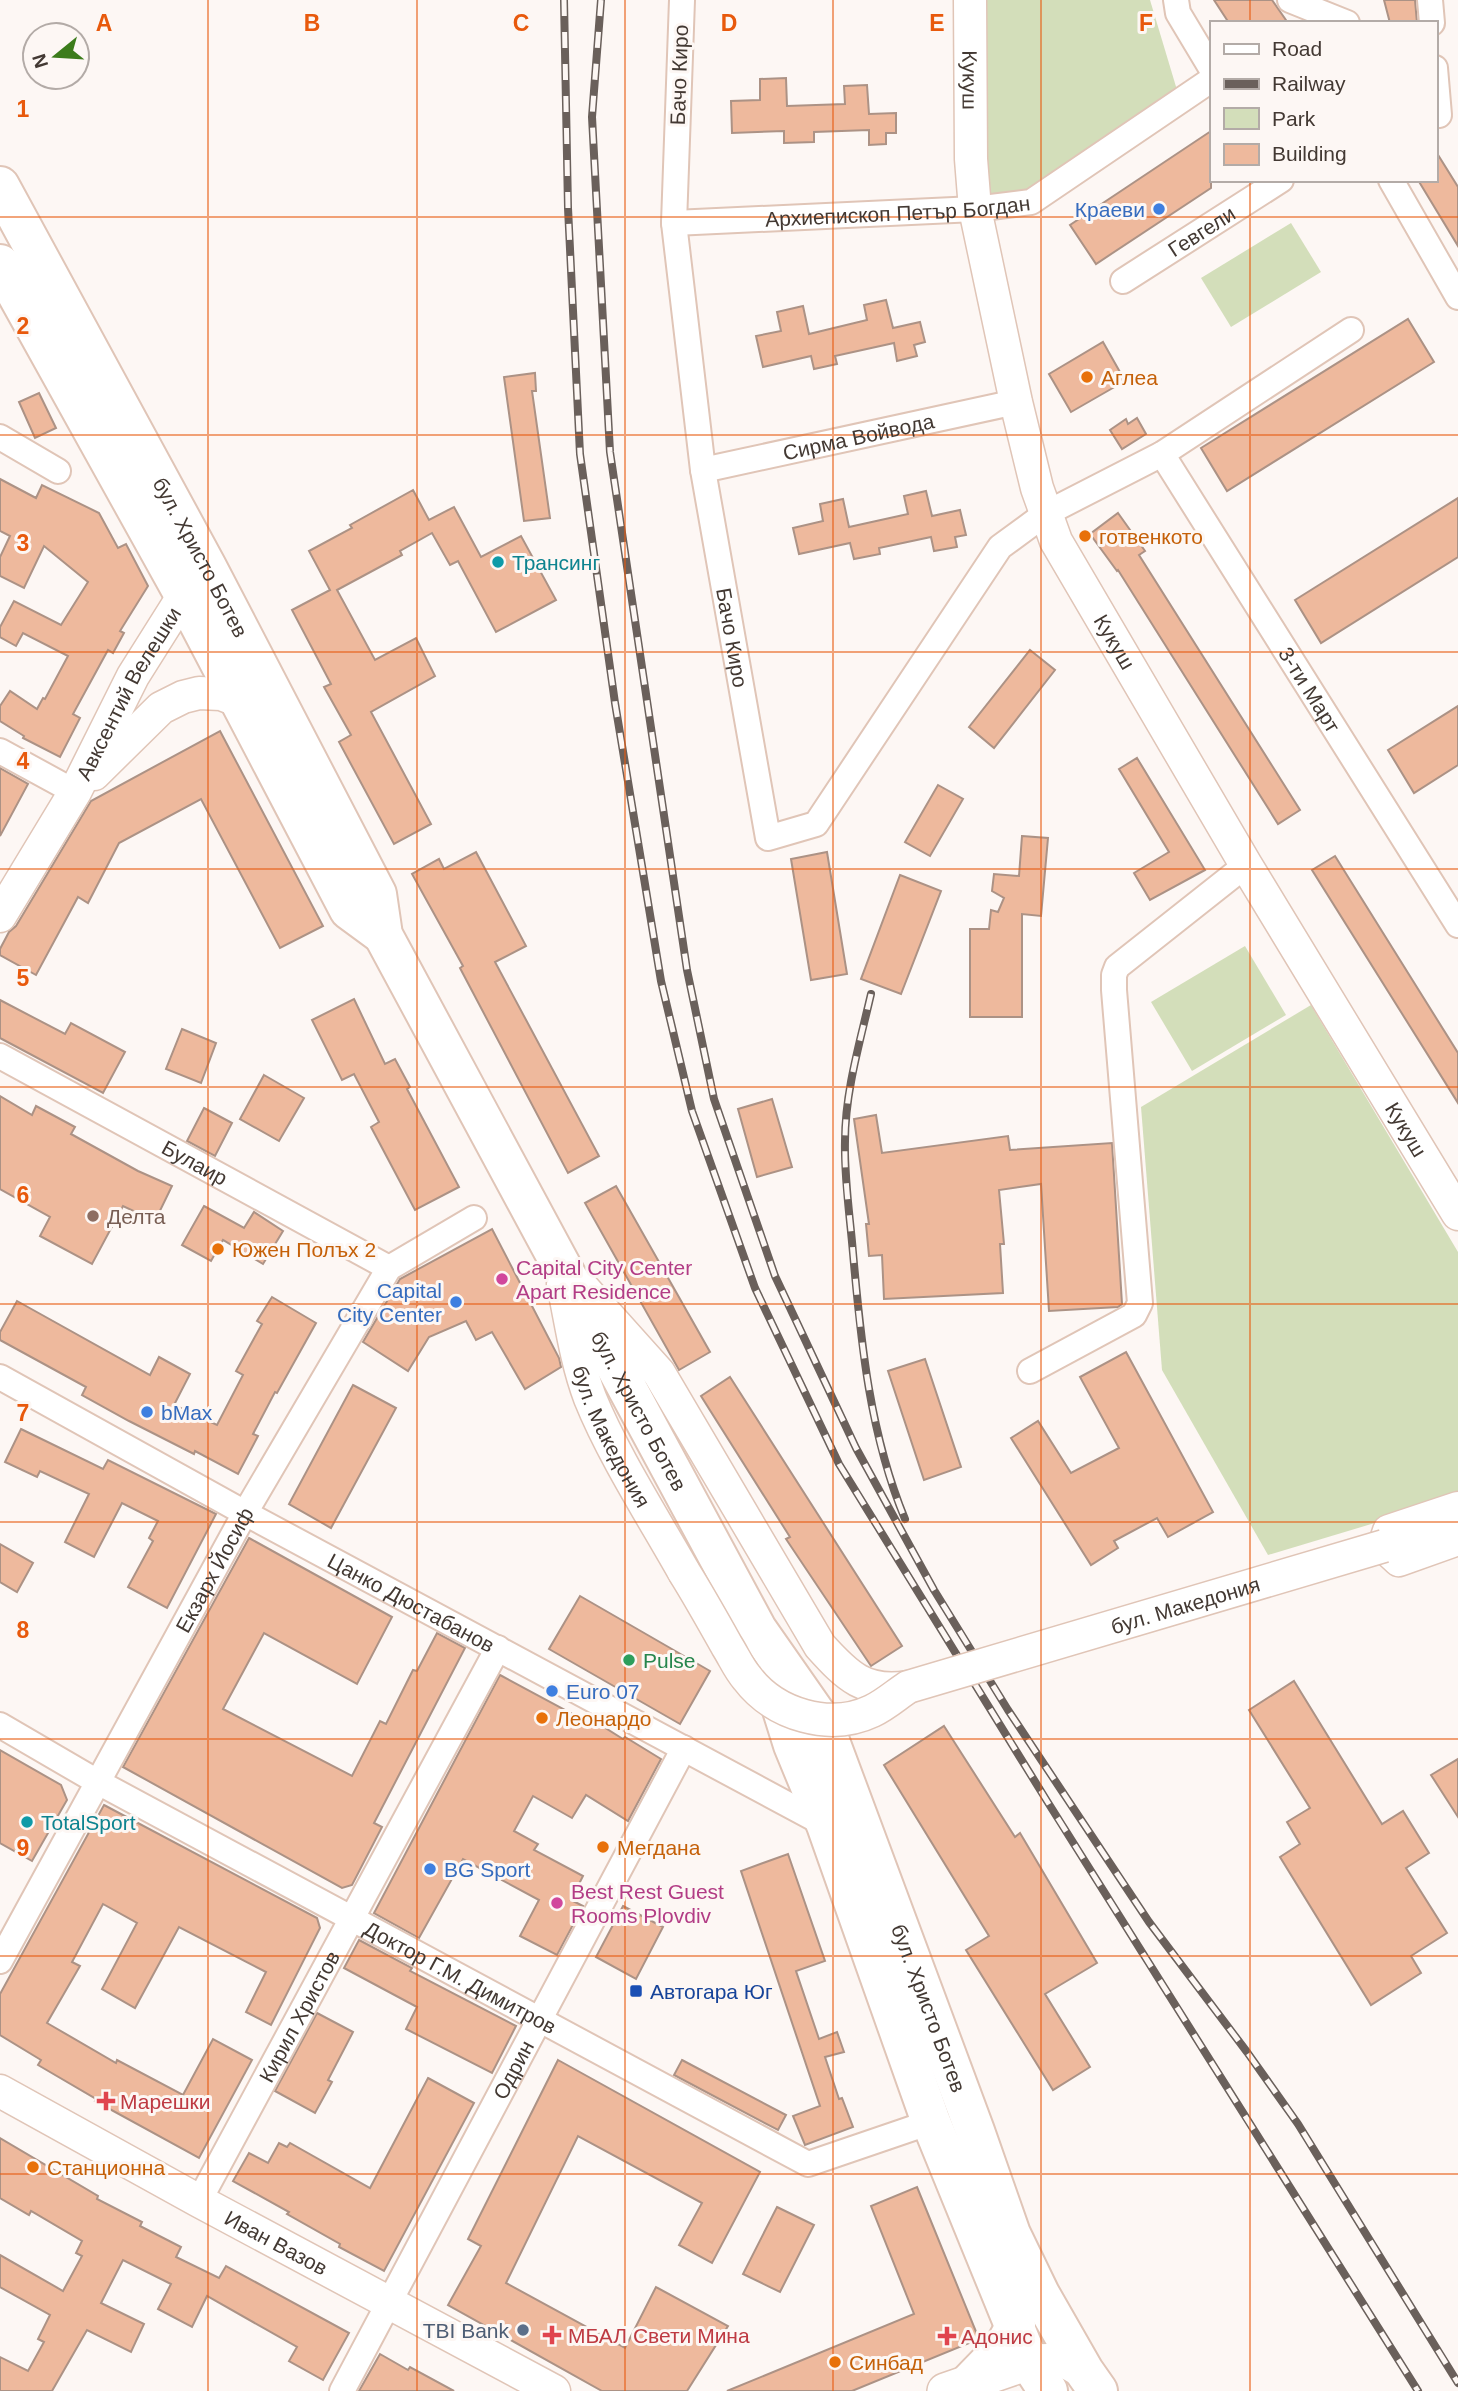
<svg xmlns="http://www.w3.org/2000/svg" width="1458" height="2391" font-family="Helvetica,sans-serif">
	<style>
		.green { fill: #d3deba }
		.building { fill: #eeb99d; stroke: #ac9285; stroke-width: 2 }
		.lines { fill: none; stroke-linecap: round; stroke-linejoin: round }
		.minor-casing { stroke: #e0c5b7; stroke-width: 28 }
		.tertiary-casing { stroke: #e0c5b7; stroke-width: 35 }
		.secondary-casing { stroke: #e0c5b7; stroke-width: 38 }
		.primary-casing { stroke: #e0c5b7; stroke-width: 42 }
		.minor { stroke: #fff; stroke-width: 24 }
		.tertiary { stroke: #fff; stroke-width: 32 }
		.secondary { stroke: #fff; stroke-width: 35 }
		.primary { stroke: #fff; stroke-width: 38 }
		.rail-casing { stroke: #6a605b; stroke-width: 8 }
		.rail { stroke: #fdf7f4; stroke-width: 5; stroke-dasharray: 16; stroke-linecap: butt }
		.tertiary-bridge-casing { stroke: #e0c5b7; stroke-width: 35; stroke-linecap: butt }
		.tertiary-bridge { stroke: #fff; stroke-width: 32 }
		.grid { fill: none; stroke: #e8590c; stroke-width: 2; stroke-opacity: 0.55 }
		.shop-dot { fill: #3f7fe0; stroke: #fdf7f4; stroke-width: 2.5 }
		.food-dot { fill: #e8710a; stroke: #fdf7f4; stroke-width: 2.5 }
		.culture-dot { fill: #0f9aa8; stroke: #fdf7f4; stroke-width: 2.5 }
		.education-dot { fill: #8d6e63; stroke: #fdf7f4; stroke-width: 2.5 }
		.hotel-dot { fill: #d1479c; stroke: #fdf7f4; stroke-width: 2.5 }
		.leisure-dot { fill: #2e9e5b; stroke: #fdf7f4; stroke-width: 2.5 }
		.transit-dot { fill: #1a4fb4; stroke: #fdf7f4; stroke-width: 2.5 }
		.health-dot { fill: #e0444e; stroke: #fdf7f4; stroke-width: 2.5 }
		.service-dot { fill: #5c6f8a; stroke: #fdf7f4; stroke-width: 2.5 }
		.labels { text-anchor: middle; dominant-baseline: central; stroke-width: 6; stroke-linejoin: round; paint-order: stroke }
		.street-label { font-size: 21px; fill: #433933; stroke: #fdf7f4 }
		.shop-label { font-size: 21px; fill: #366cbe; stroke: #fdf7f4; text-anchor: start }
		.food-label { font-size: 21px; fill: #c56008; stroke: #fdf7f4; text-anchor: start }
		.culture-label { font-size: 21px; fill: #0d838f; stroke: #fdf7f4; text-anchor: start }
		.education-label { font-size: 21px; fill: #785e54; stroke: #fdf7f4; text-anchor: start }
		.hotel-label { font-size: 21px; fill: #b23c85; stroke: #fdf7f4; text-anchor: start }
		.leisure-label { font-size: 21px; fill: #27864d; stroke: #fdf7f4; text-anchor: start }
		.transit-label { font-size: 21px; fill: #164399; stroke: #fdf7f4; text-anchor: start }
		.health-label { font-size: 21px; fill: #be3a42; stroke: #fdf7f4; text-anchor: start }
		.service-label { font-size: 21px; fill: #4e5e75; stroke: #fdf7f4; text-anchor: end }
		.grid-label { font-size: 23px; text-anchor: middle; font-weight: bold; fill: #e8590c; stroke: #fdf7f4; stroke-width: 6; stroke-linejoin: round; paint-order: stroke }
	</style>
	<rect width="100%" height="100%" fill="#fdf7f4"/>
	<g class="green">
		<polygon points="985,0 1150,0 1177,90 1006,207 984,201"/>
		<polygon points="1291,223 1321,272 1231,327 1201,278"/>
		<polygon points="1245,946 1286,1015 1192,1071 1151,1002"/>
		<polygon points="1311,1005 1458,1252 1458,1498 1268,1555 1162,1370 1141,1107"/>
	</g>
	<g class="building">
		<polygon points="1214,0 1272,0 1288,23 1229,23"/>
		<polygon points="1384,0 1415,0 1417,23 1390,23"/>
		<polygon points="786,78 787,106 845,104 844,86 867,85 869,114 896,113 896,133 886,133 886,144 869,145 869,130 814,132 814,142 784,143 784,131 732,133 731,101 760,100 760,79"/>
		<polygon points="1211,131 1211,188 1096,264 1070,225"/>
		<polygon points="1435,150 1458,187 1458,246 1418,180 1435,180"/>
		<polygon points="886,300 893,328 920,322 925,342 914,345 917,356 897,361 894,343 835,356 837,364 814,369 811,356 763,367 756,336 781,331 777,312 803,306 809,334 867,320 864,305"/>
		<polygon points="1408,319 1434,362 1227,491 1201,448"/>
		<polygon points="1103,342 1125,381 1071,412 1049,374"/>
		<polygon points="535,373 536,391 532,391 550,518 524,521 504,377"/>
		<polygon points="39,393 56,428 35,438 19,402"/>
		<polygon points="1137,418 1146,434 1122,449 1110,430 1126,419 1128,424"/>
		<polygon points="0,479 36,498 42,485 99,513 118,548 126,544 148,586 120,631 124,633 113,653 108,650 73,714 80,718 60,757 23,738 24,736 0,721 0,706 10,691 37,709 43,698 45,699 68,656 23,633 16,646 0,637 0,627 14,601 61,625 88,582 44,546 24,588 0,576 0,557 10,536 0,531"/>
		<polygon points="413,490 429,520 454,507 481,557 521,536 556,600 496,632 458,561 450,565 432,533 400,551 402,555 337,590 375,660 416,638 435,676 371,712 431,824 394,844 339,742 351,735 324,687 331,684 292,610 330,590 309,551 352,528 350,525"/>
		<polygon points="926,491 932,516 960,510 966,535 955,537 957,547 934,551 931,537 879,548 880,554 854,559 850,543 799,554 793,528 823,521 820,504 843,499 849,527 908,514 904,496"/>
		<polygon points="1458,498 1458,557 1321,643 1295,600"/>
		<polygon points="1118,513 1145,551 1139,555 1300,810 1278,824 1118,570 1117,571 1090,534"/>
		<polygon points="1030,650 1055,670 994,748 969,727"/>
		<polygon points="1458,706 1458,765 1414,793 1388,750"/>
		<polygon points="220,731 323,926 280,948 201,799 119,843 88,903 78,897 36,975 0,955 0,949 9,932 16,926 91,801"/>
		<polygon points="1137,758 1205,870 1150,900 1134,873 1169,852 1119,769"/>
		<polygon points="0,768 28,784 0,836"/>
		<polygon points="938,785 963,799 930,856 905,842"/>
		<polygon points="1022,836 1048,838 1041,916 1022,914 1022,1017 970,1017 970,929 989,929 991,910 998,912 1004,898 992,891 994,874 1019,876"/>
		<polygon points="476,852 526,946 495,962 599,1156 568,1173 460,968 463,966 412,874 439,859 444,869"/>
		<polygon points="827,852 847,974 811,980 791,859"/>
		<polygon points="1335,856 1458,1053 1458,1103 1312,870"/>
		<polygon points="900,875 941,891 901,994 861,979"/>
		<polygon points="354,999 385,1064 395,1059 410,1087 407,1089 459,1187 415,1210 371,1127 379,1122 354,1074 342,1080 312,1020"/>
		<polygon points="0,1000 65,1034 71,1023 125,1052 103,1093 0,1038"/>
		<polygon points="182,1029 216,1043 201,1083 166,1069"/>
		<polygon points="264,1075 304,1098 279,1141 240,1119"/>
		<polygon points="0,1096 32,1115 36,1106 75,1127 71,1134 138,1171 172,1186 155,1221 123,1206 92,1264 40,1236 50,1217 0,1189"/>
		<polygon points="772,1099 792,1167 757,1177 738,1109"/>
		<polygon points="204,1108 232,1123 215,1156 187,1141"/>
		<polygon points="876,1115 882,1153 1008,1136 1010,1150 1112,1143 1122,1304 1118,1307 1049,1311 1041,1184 999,1190 1004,1244 1000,1244 1003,1293 884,1299 882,1255 869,1256 866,1224 869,1224 854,1119"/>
		<polygon points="616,1186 710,1352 679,1370 585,1203"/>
		<polygon points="204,1206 244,1228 254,1212 283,1231 263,1264 223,1240 211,1261 182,1245"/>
		<polygon points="492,1229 559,1358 561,1367 525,1389 492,1332 476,1340 466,1321 429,1337 408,1371 363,1342 400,1279"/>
		<polygon points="272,1297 316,1323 277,1393 275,1392 253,1434 258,1436 238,1474 195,1451 194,1454 129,1421 82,1395 86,1387 0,1340 0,1332 17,1301 150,1375 159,1357 190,1374 174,1405 217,1425 243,1375 236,1371 262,1324 257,1321"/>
		<polygon points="1126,1352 1213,1512 1168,1537 1157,1518 1114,1541 1118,1548 1091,1565 1011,1438 1038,1421 1071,1473 1119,1448 1080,1377"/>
		<polygon points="925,1359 961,1467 924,1480 888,1371"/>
		<polygon points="730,1377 902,1646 871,1666 786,1539 790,1537 701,1396"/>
		<polygon points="353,1385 396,1408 331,1528 289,1504"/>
		<polygon points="21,1429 103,1469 108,1460 216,1514 167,1608 128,1587 153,1541 149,1538 158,1521 122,1503 94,1557 65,1542 89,1494 40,1471 37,1477 5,1462"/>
		<polygon points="249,1538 392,1617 357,1684 264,1633 223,1709 352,1776 380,1721 386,1724 413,1670 417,1671 437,1633 465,1648 374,1823 382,1827 352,1885 342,1888 123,1767"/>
		<polygon points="0,1544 33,1563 17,1592 0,1582"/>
		<polygon points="580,1596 710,1671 680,1724 549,1649"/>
		<polygon points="500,1675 589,1723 591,1719 623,1739 625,1737 661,1759 628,1821 586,1795 572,1818 533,1796 514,1831 538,1844 534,1850 583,1876 571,1900 583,1906 557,1955 520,1936 539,1900 463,1859 419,1938 374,1913"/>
		<polygon points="1294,1681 1382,1824 1403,1811 1429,1853 1406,1868 1447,1933 1411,1956 1421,1973 1371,2005 1280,1857 1300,1844 1287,1822 1310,1808 1249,1710"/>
		<polygon points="944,1726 1015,1837 1020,1833 1097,1963 1045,1994 1090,2067 1053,2090 966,1950 989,1936 884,1765"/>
		<polygon points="0,1750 61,1785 67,1800 32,1861 0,1843"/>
		<polygon points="1458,1759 1458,1817 1431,1775"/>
		<polygon points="104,1805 317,1918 320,1928 271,2025 246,2012 266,1972 179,1927 135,2008 102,1989 137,1923 103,1904 72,1962 80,1966 47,2023 116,2063 117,2060 183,2095 213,2039 252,2060 199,2158 95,2101 96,2099 38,2065 41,2060 0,2035 0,1994"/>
		<polygon points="788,1854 825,1961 796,1971 819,2039 837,2032 844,2052 825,2057 839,2099 842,2098 853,2127 805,2145 793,2116 820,2106 741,1871"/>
		<polygon points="623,1906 663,1927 636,1979 596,1957"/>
		<polygon points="359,1940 412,1968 410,1971 516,2026 492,2073 406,2029 417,2007 344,1968"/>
		<polygon points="317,2013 353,2032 328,2080 332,2082 315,2113 275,2091"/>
		<polygon points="558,2060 760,2172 712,2263 679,2245 702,2203 578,2136 506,2283 625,2348 656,2287 728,2326 687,2391 602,2391 448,2305 481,2246 468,2239"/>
		<polygon points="682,2060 786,2115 778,2130 674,2075"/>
		<polygon points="428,2078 474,2103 384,2271 339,2247 340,2244 287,2214 289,2212 233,2181 249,2153 268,2163 279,2143 287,2147 290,2143 370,2188"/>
		<polygon points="0,2138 98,2196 97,2199 142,2222 140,2226 181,2247 176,2257 219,2278 226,2266 349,2333 323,2380 289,2361 297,2347 207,2296 192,2327 158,2309 171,2284 123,2260 101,2303 144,2324 131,2352 87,2330 52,2391 0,2391 0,2357 28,2371 44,2342 38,2339 50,2315 0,2287 0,2255 63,2291 82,2256 76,2253 82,2241 31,2211 29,2215 0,2198"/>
		<polygon points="917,2187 979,2339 852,2391 727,2391 914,2314 871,2206"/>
		<polygon points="777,2207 814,2225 780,2292 743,2274"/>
		<polygon points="380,2354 408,2370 410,2367 454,2391 359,2391"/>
	</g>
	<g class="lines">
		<g class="minor-casing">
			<g id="minor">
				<path id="s1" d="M682,0L674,223L703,470L768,838L816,824L1000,547L1045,514L1162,454L1351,330"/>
				<polyline points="1176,0 1178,13 1211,68"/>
				<polyline points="1290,0 1347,23"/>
				<polyline points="1430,0 1432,23"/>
				<polyline points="1435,68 1439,115"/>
				<polyline points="1391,180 1458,297"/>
				<path id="s2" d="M674,223L975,209L1031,202L1211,80"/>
				<path id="s3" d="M1123,281L1281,180"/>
				<polyline points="0,437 58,471"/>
				<path id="s4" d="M1162,454L1458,925"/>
				<path id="s5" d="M703,470L1016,402"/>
				<polyline points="0,751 75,792"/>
				<path id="s6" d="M0,1056L389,1268"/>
				<polyline points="1030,1371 1134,1315 1140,1303 1114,990 1114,975 1117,967 1246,865"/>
				<path id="s7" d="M0,1377L245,1513L826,1825"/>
				<path id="s8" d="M0,1725L96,1781L808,2164L931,2122"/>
				<path id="s9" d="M0,1961L245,1513L389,1268L474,1218"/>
				<path id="s10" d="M199,2201L498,1648"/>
				<path id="s11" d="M342,2391L684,1748"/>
			</g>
		</g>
		<g class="tertiary-casing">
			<g id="tertiary">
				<path id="s12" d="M970,0L971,159L975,209L1016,402L1037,488L1056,541L1246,865L1458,1214"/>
				<polyline points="94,774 161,708 183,697 199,693 221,694 240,701"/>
				<path id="s13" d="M0,916L75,792L133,676L184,595"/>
				<path id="s14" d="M563,1284C571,1322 576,1361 590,1398C613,1455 653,1517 684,1572"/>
				<path d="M581,1286L659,1373L820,1646C847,1676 865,1694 908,1687"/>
				<polyline points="1458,1508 1389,1531 1384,1546 1399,1560 1458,1539"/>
				<path id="s15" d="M0,2091L199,2201L554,2391"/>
			</g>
		</g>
		<g class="secondary-casing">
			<polyline id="secondary" points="945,2391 1029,2362 1067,2361 1084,2371"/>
		</g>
		<g class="primary-casing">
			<g id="primary">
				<path id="s16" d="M0,186L207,567L377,894L383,935L757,1629L824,1725L975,2131L1011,2234L1040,2294L1084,2371L1098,2391"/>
				<polyline points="0,264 184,595 349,910 383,935"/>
				<polyline points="772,1678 793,1745 826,1825 931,2122 1029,2362 1048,2391"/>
				<polyline points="971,2381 1003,2348 1016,2325"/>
			</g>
		</g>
		<use href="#minor" class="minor"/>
		<use href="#tertiary" class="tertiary"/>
		<use href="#secondary" class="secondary"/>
		<use href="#primary" class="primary"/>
		<g class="rail-casing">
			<g id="rail">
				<polyline points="564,0 568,208 580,454 615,703 661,981 692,1111 755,1288 839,1464 1047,1801 1418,2391"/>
				<polyline points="601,0 592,117 610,452 687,970 714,1099 775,1276 856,1448 934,1590 1008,1710 1149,1922 1247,2052 1298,2124 1458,2383"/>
				<path d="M871,994C860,1042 845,1092 845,1141C844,1178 850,1216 853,1253C861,1343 870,1435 905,1519"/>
			</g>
		</g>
		<use href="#rail" class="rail"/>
		<g class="tertiary-bridge-casing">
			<g id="tertiary-bridge">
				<path id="s17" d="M684,1572C699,1596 713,1621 727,1646C734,1657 739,1669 747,1678C775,1715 830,1731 872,1711C885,1705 896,1695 908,1687L1384,1546"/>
			</g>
		</g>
		<use href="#tertiary-bridge" class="tertiary-bridge"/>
	</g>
	<path class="grid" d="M208,0V2391M417,0V2391M625,0V2391M833,0V2391M1041,0V2391M1250,0V23M1250,180V2391M0,217H1458M0,435H1458M0,652H1458M0,869H1458M0,1087H1458M0,1304H1458M0,1522H1458M0,1739H1458M0,1956H1458M0,2174H1458"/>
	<g class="shop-dot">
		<circle cx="1159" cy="209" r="7"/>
		<circle cx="456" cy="1302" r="7"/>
		<circle cx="147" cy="1412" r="7"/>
		<circle cx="552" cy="1691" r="7"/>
		<circle cx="430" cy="1869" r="7"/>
	</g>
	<g class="food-dot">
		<circle cx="1087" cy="377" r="7"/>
		<circle cx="1085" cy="536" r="7"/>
		<circle cx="218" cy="1249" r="7"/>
		<circle cx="542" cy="1718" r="7"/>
		<circle cx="603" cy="1847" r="7"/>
		<circle cx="33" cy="2167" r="7"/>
		<circle cx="835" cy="2362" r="7"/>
	</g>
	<g class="culture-dot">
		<circle cx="498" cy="562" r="7"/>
		<circle cx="27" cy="1822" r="7"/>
	</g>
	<circle class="education-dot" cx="93" cy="1216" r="7"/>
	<g class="hotel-dot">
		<circle cx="502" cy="1279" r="7"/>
		<circle cx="557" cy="1903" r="7"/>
	</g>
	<circle class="leisure-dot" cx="629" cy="1660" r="7"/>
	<rect class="transit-dot" x="629" y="1984" width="14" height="14" rx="3.5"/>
	<g class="health-dot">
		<path d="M102.5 2090.5h7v7h7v7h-7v7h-7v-7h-7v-7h7z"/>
		<path d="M548.5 2324.5h7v7h7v7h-7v7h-7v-7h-7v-7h7z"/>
		<path d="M943.5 2325.5h7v7h7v7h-7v7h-7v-7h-7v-7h7z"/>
	</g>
	<circle class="service-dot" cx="523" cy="2330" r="7"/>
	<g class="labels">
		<g class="street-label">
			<text transform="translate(679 75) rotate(-88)">Бачо Киро</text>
			<text stroke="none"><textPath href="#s12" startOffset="80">Кукуш</textPath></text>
			<text stroke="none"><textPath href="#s2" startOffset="224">Архиепископ Петър Богдан</textPath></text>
			<text stroke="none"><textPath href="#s3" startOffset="93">Гевгели</textPath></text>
			<text stroke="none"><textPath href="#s5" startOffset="159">Сирма Войвода</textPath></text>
			<text stroke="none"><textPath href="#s16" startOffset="422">бул. Христо Ботев</textPath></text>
			<text stroke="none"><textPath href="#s1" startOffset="642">Бачо Киро</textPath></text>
			<text stroke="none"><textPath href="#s12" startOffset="668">Кукуш</textPath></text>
			<text stroke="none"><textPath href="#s4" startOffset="278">3-ти Март</textPath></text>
			<text stroke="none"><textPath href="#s13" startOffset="257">Авксентий Велешки</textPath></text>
			<text stroke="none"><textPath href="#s12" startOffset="1236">Кукуш</textPath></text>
			<text stroke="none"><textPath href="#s6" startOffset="222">Булаир</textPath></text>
			<text stroke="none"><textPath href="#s16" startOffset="1384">бул. Христо Ботев</textPath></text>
			<text stroke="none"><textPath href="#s14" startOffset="161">бул. Македония</textPath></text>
			<text stroke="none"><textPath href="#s9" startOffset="446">Екзарх Йосиф</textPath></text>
			<text stroke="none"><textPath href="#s7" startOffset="469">Цанко Дюстабанов</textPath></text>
			<text stroke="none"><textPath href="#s17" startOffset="595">бул. Македония</textPath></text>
			<text stroke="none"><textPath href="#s8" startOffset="525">Доктор Г.М. Димитров</textPath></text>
			<text stroke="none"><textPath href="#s16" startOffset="2051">бул. Христо Ботев</textPath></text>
			<text stroke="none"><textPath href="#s10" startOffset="210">Кирил Христов</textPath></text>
			<text stroke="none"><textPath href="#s11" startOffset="364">Одрин</textPath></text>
			<text stroke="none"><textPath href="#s15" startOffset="315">Иван Вазов</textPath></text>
		</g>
		<g class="shop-label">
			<text x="1145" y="209" text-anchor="end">Краеви</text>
			<text x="442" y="1290" text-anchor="end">Capital<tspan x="442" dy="24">City Center</tspan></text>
			<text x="161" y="1412">bMax</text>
			<text x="566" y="1691">Euro 07</text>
			<text x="444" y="1869">BG Sport</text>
		</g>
		<g class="food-label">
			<text x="1101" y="377">Аглеа</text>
			<text x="1099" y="536">готвенкото</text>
			<text x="232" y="1249">Южен Полъх 2</text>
			<text x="556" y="1718">Леонардо</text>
			<text x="617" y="1847">Мегдана</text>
			<text x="47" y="2167">Станционна</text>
			<text x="849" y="2362">Синбад</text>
		</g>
		<g class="culture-label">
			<text x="512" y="562">Трансинг</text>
			<text x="41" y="1822">TotalSport</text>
		</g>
		<g class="education-label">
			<text x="107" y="1216">Делта</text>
		</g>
		<g class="hotel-label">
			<text x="516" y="1267">Capital City Center<tspan x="516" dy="24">Apart Residence</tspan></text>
			<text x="571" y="1891">Best Rest Guest<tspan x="571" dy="24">Rooms Plovdiv</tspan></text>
		</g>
		<g class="leisure-label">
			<text x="643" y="1660">Pulse</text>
		</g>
		<g class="transit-label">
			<text x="650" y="1991">Автогара Юг</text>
		</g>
		<g class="health-label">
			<text x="120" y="2101">Марешки</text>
			<text x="568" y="2335">МБАЛ Свети Мина</text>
			<text x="961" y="2336">Адонис</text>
		</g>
		<g class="service-label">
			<text x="509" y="2330">TBI Bank</text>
		</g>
	</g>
	<g class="grid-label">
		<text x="104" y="31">A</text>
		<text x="312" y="31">B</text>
		<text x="521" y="31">C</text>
		<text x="729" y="31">D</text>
		<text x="937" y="31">E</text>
		<text x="1146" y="31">F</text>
		<text x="23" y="117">1</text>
		<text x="23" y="334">2</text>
		<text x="23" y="551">3</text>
		<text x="23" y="769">4</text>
		<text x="23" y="986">5</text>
		<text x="23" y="1203">6</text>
		<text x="23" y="1421">7</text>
		<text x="23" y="1638">8</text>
		<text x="23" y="1856">9</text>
	</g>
	<rect x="1210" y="21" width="228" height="161" fill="#fdf7f4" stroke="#b3aba7" stroke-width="2"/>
	<rect x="1224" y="44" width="35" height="10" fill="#ffffff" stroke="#b3aba7" stroke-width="2"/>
	<text x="1272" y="56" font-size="21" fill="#433933">Road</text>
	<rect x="1224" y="79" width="35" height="10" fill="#6a605b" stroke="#b3aba7" stroke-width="2"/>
	<text x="1272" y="91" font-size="21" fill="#433933">Railway</text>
	<rect x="1224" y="108" width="35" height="21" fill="#d3deba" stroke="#b3aba7" stroke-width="2"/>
	<text x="1272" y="126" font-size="21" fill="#433933">Park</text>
	<rect x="1224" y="144" width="35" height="21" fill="#eeb99d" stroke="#b3aba7" stroke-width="2"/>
	<text x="1272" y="161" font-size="21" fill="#433933">Building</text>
	<g transform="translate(56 56) rotate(252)"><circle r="33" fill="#fdf7f4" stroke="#b3aba7" stroke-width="2"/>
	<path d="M0-5L12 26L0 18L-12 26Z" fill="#3c7c1b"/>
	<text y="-10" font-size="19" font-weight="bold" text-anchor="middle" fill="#433933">N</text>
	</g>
</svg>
